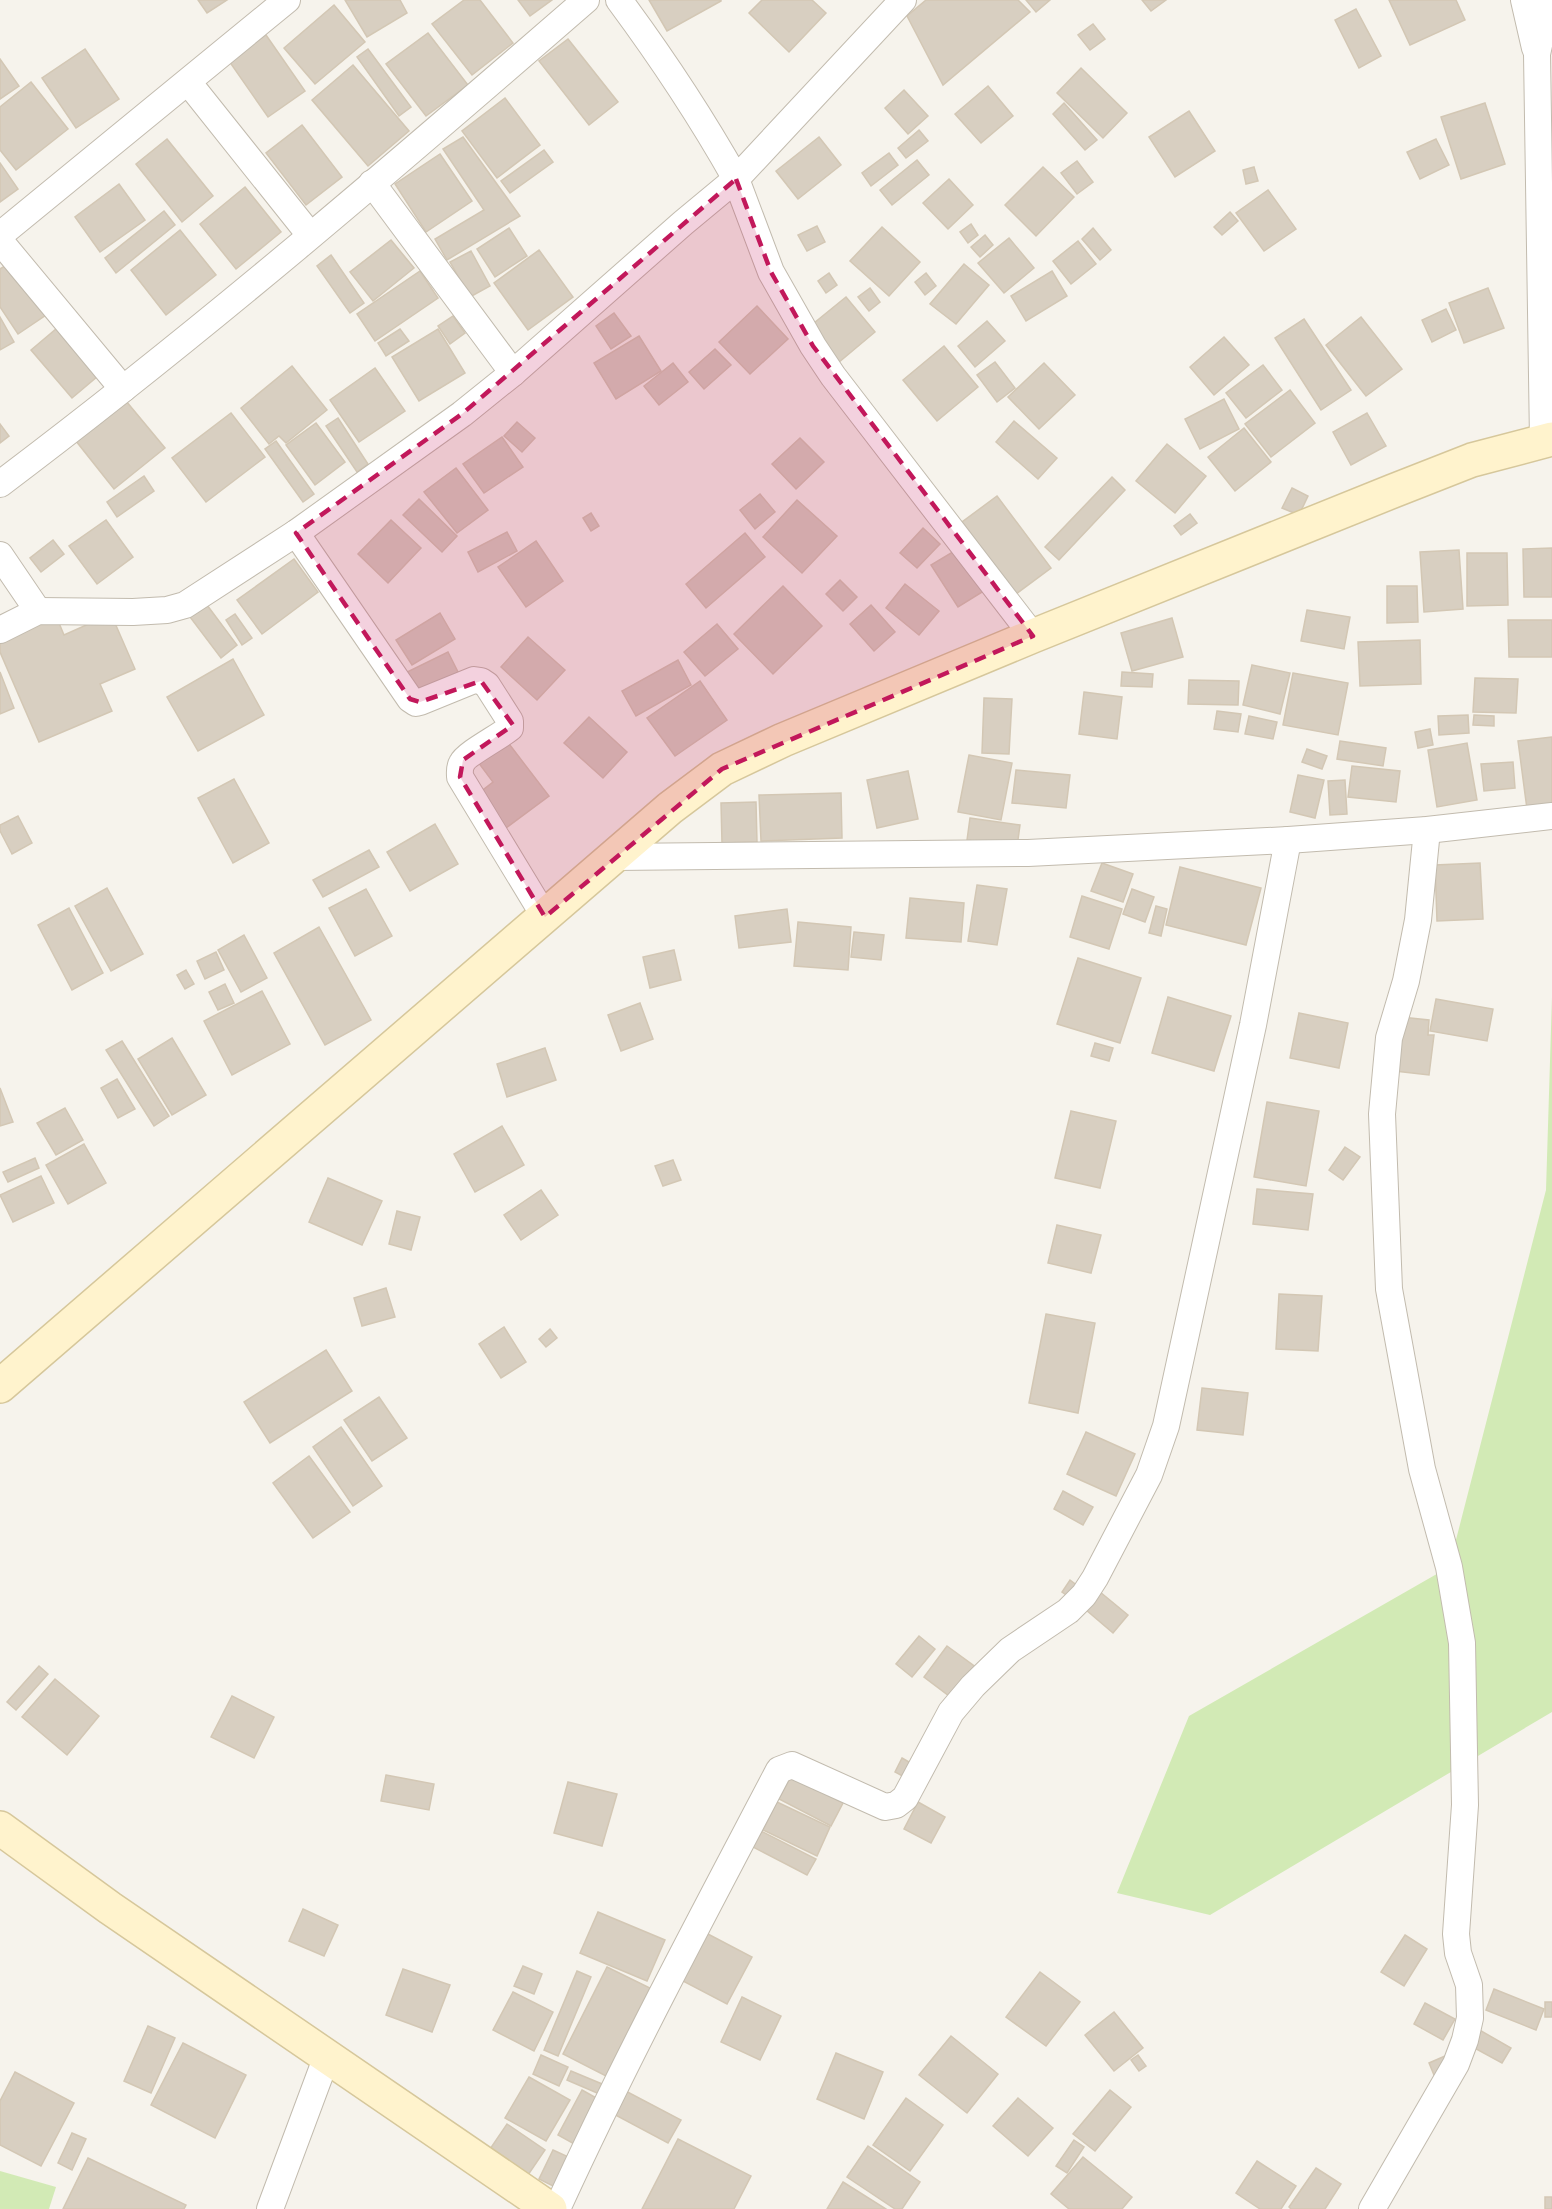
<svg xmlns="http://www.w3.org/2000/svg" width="1552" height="2209" font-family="Karla,sans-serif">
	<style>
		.green { fill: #d2eab5 }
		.building { fill: #d8cfc1; stroke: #d3c7b4; stroke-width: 1.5 }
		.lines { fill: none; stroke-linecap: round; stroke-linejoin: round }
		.street-casing { stroke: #c2bbae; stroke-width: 28 }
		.secondary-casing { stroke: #d6c79b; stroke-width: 36 }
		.street { stroke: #fff; stroke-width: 26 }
		.secondary { stroke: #fff3cd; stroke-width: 33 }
		.marked { fill: #c2185b; fill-opacity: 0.2; stroke: #c2185b; stroke-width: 4.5; stroke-dasharray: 12 8; stroke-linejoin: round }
	</style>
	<rect width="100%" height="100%" fill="#f6f3ec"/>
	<g class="green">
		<polygon points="1552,997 1552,1712 1210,1915 1117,1893 1189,1716 1449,1567 1546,1190"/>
		<polygon points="0,2171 56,2187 49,2209 0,2209"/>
	</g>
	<g class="building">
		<polygon points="198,0 227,0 207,13"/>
		<polygon points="345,0 400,0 407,13 367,37"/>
		<polygon points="464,0 480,0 513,43 472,75 432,24"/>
		<polygon points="518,0 552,0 530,16"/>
		<polygon points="649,0 721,0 721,1 667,31"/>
		<polygon points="762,0 812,0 826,13 789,52 749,13"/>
		<polygon points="926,0 1018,0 1030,12 943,85 907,16"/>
		<polygon points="1026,0 1050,0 1036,12"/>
		<polygon points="1142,0 1166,0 1151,11"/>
		<polygon points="1389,0 1456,0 1465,20 1410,45"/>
		<polygon points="334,5 365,42 315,84 284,48"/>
		<polygon points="1356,9 1381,56 1359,68 1335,20"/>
		<polygon points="1093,24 1105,39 1090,50 1078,35"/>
		<polygon points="428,33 468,85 426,116 386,64"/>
		<polygon points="266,35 305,91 268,117 229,61"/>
		<polygon points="568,39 618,102 589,125 539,61"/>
		<polygon points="85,49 119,99 76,128 42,78"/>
		<polygon points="368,49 411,107 399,116 357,57"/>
		<polygon points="0,59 19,86 0,99"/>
		<polygon points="353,65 409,131 368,166 312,100"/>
		<polygon points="1081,68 1127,113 1103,138 1057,93"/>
		<polygon points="31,82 68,129 16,170 0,150 0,107"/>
		<polygon points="988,86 1013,116 981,143 955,114"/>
		<polygon points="904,90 928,116 908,134 885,108"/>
		<polygon points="505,98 540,145 497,178 462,131"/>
		<polygon points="1064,103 1097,140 1085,150 1053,114"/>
		<polygon points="1485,103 1505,164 1461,179 1441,117"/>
		<polygon points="1189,111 1215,151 1175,177 1149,137"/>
		<polygon points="302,125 342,177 306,205 266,153"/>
		<polygon points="919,130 928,141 906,158 898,148"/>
		<polygon points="463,137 520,216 447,260 435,239 484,210 443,149"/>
		<polygon points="819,137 841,165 798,199 776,171"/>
		<polygon points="167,139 213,196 182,222 136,164"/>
		<polygon points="1436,139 1449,165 1420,179 1407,152"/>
		<polygon points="544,150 553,162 510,193 501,181"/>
		<polygon points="889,153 898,165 871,186 862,173"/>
		<polygon points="440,154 472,201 426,232 395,184"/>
		<polygon points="917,160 929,175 892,205 880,190"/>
		<polygon points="1077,161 1093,182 1077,194 1061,173"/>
		<polygon points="0,163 18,189 0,202"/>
		<polygon points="1043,167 1074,197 1036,236 1005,205"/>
		<polygon points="1254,167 1258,181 1246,184 1243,170"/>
		<polygon points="949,179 973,205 948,229 923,203"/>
		<polygon points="119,184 145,220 100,252 75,217"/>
		<polygon points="245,187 281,232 236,269 200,224"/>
		<polygon points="1268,190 1296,229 1264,251 1236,213"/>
		<polygon points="164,211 175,225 116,273 105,258"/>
		<polygon points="1230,212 1238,221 1222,235 1214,227"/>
		<polygon points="971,224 978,235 968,243 960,232"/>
		<polygon points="817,226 825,242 807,251 798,235"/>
		<polygon points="882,227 920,262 889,296 850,261"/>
		<polygon points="509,228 527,256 495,277 477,249"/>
		<polygon points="1093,228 1111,250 1100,260 1082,239"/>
		<polygon points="180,230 216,275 166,315 131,270"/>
		<polygon points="985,235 993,245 980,257 971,247"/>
		<polygon points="1009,238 1034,268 1004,293 978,263"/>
		<polygon points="391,240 414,268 373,301 350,272"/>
		<polygon points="1078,241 1096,264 1071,284 1053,261"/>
		<polygon points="539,250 573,297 528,330 494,283"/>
		<polygon points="471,251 490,286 470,297 450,262"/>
		<polygon points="331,255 364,303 350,313 317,266"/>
		<polygon points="13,261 49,313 18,334 0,307 0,269"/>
		<polygon points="964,264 989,285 956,324 930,304"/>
		<polygon points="420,271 438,298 375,341 357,314"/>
		<polygon points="1052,271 1067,296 1026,321 1011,296"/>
		<polygon points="829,273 837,285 826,293 818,281"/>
		<polygon points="926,273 936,286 925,295 915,282"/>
		<polygon points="870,288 880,302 869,311 858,297"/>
		<polygon points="1488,288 1504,328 1464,343 1449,303"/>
		<polygon points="846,297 875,332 838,363 809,327"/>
		<polygon points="757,306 788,339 750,374 719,342"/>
		<polygon points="1446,309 1456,330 1432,342 1422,320"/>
		<polygon points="614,313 631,336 611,349 596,326"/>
		<polygon points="453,316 465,333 450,344 438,326"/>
		<polygon points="0,317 14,342 0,350"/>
		<polygon points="1361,317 1402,369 1366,396 1326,345"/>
		<polygon points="1304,319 1351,390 1321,410 1275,338"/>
		<polygon points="987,321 1005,341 975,367 958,346"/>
		<polygon points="63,323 104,371 72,398 31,350"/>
		<polygon points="400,329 409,341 386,356 378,343"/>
		<polygon points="438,329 465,373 419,401 392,357"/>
		<polygon points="639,336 661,371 616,399 594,363"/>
		<polygon points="1224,337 1249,365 1214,395 1190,367"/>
		<polygon points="944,346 978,387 937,421 903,380"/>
		<polygon points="715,349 731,365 704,389 689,372"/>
		<polygon points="995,362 1015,388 997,402 977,375"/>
		<polygon points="673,363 688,382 659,405 644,386"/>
		<polygon points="1044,363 1075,395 1039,429 1008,397"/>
		<polygon points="1263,365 1282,390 1246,418 1226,393"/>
		<polygon points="292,366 327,410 286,443 279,436 269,444 241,408"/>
		<polygon points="375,368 405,411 359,442 330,400"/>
		<polygon points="1290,390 1315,423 1271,457 1245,424"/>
		<polygon points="1224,399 1239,429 1200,449 1185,419"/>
		<polygon points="126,401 165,448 114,489 76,441"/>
		<polygon points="231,413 265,457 206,502 172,458"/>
		<polygon points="1367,413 1386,446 1351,465 1333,432"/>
		<polygon points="338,418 368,464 357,472 326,426"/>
		<polygon points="1014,421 1057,458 1038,479 996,442"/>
		<polygon points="517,422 535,438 522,452 504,436"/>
		<polygon points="316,423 345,462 315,485 286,445"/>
		<polygon points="0,424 9,436 0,443"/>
		<polygon points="1244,428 1271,462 1235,491 1208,457"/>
		<polygon points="502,437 523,467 484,493 463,464"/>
		<polygon points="800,438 824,462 796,489 772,464"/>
		<polygon points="276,441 314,494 303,502 265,449"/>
		<polygon points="1167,444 1206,476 1175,513 1136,481"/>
		<polygon points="456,468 488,510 457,533 424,492"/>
		<polygon points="144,476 154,491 117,517 107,502"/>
		<polygon points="1112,477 1125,490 1059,560 1045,547"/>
		<polygon points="1292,488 1308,496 1299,515 1282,508"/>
		<polygon points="760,494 775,512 755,529 740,510"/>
		<polygon points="997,496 1051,568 1016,594 962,522"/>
		<polygon points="419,499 457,536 442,552 403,515"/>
		<polygon points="797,500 837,536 802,573 763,537"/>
		<polygon points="591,513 599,526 591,531 583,518"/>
		<polygon points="1190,514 1197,523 1181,535 1174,526"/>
		<polygon points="106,520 133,557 97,584 69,546"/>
		<polygon points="391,520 421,548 388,583 358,554"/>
		<polygon points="923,528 940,544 917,568 900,553"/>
		<polygon points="507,532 517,551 478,572 468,552"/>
		<polygon points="745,533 765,557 706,608 686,584"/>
		<polygon points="53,540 64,554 41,572 30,558"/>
		<polygon points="536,541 563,581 526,607 498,567"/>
		<polygon points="961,547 987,589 958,607 931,565"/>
		<polygon points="1552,548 1552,597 1524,597 1523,549"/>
		<polygon points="1459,550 1463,609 1424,612 1420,552"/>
		<polygon points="1467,553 1507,553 1508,605 1467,606"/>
		<polygon points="294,559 318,592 262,634 237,600"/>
		<polygon points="840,580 857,597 843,611 826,594"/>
		<polygon points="905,584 939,611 919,635 886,608"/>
		<polygon points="783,586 822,626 773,674 734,634"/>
		<polygon points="1387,586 1417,586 1418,622 1387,623"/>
		<polygon points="207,605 237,645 221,658 190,617"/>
		<polygon points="871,605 895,632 874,651 850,624"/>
		<polygon points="1307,610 1350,617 1344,649 1301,641"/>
		<polygon points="54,611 64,635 111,614 135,669 100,684 112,711 39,742 0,652 0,634"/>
		<polygon points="440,613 455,639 412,665 396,640"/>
		<polygon points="235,614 252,638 242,645 226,620"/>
		<polygon points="1172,618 1183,657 1132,671 1121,633"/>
		<polygon points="1508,620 1552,620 1552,657 1509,657"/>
		<polygon points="717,624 738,649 705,676 684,652"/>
		<polygon points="528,637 565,670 537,700 501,667"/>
		<polygon points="1420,640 1421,684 1360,686 1358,642"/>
		<polygon points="448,652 460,676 416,698 403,674"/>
		<polygon points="233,659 264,715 198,751 167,697"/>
		<polygon points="678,660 691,685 636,716 622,691"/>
		<polygon points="1252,665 1290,673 1280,714 1243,705"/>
		<polygon points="0,672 14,708 0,714"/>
		<polygon points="1122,672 1153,674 1152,687 1121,686"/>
		<polygon points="1293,673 1348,683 1338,735 1283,725"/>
		<polygon points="1475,678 1518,679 1516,713 1473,712"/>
		<polygon points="1189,680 1239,681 1238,705 1188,704"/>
		<polygon points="700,681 727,720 675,756 647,718"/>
		<polygon points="1084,692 1122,697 1117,739 1079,734"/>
		<polygon points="984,698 1012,699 1009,754 982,753"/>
		<polygon points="1217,711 1241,714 1238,732 1214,729"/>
		<polygon points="1468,715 1469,733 1439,735 1438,716"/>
		<polygon points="1474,715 1494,716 1494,726 1473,725"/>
		<polygon points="1249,716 1277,722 1273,739 1245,734"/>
		<polygon points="589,717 627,752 603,778 564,743"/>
		<polygon points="1430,729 1433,745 1418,748 1415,732"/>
		<polygon points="1552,737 1552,806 1527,809 1518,741"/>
		<polygon points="506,740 549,796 506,828 479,793 493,782 478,762"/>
		<polygon points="1340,741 1386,748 1383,766 1337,759"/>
		<polygon points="1467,743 1477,800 1437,807 1428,750"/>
		<polygon points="1307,749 1327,756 1322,769 1302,762"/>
		<polygon points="969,755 1012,763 1001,820 958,812"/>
		<polygon points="1513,762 1515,788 1484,791 1481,764"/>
		<polygon points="1352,766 1400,771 1396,802 1348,797"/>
		<polygon points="1016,770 1070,775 1066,808 1012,803"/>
		<polygon points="908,771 918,819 877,828 867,780"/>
		<polygon points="1298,775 1324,780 1315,818 1290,812"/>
		<polygon points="234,779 269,843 233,863 198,798"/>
		<polygon points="1345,780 1347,814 1330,815 1328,781"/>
		<polygon points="841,793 842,838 761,841 759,795"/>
		<polygon points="756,802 757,842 722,843 721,803"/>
		<polygon points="18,816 32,843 12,854 0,831 0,825"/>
		<polygon points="970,818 1020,825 1017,847 967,840"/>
		<polygon points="435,824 458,864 410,891 387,852"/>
		<polygon points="369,850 379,867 323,897 313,880"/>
		<polygon points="1102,863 1133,874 1123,902 1091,891"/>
		<polygon points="1480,863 1483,919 1437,921 1435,865"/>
		<polygon points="1180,867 1261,888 1246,945 1166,925"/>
		<polygon points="977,885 1007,889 997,945 968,941"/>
		<polygon points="107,888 143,954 111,971 75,906"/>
		<polygon points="366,889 392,936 355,956 329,908"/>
		<polygon points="1132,889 1154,897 1145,922 1123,914"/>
		<polygon points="1082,896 1122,909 1109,949 1070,937"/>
		<polygon points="910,898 964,903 961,942 906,938"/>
		<polygon points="1156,906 1167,909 1161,936 1149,933"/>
		<polygon points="69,908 103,973 72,990 38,925"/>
		<polygon points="787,909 791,942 739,948 735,916"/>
		<polygon points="798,922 851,927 848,970 794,966"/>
		<polygon points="319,927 371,1020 325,1045 274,953"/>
		<polygon points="854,932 884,935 881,960 851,957"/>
		<polygon points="244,935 267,978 241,992 218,950"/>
		<polygon points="674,950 681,980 650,988 643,957"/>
		<polygon points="216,952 224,970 205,979 197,961"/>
		<polygon points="1078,958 1141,978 1120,1043 1057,1024"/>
		<polygon points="186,970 194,984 185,989 177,975"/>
		<polygon points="225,984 234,1003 218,1010 209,992"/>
		<polygon points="262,991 290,1044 232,1075 204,1021"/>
		<polygon points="1168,997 1231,1016 1214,1071 1152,1053"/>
		<polygon points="1436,999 1493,1009 1487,1041 1430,1031"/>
		<polygon points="640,1003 653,1039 621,1051 608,1015"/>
		<polygon points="1299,1013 1348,1023 1339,1068 1290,1058"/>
		<polygon points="1401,1017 1429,1020 1428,1035 1434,1035 1429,1075 1395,1071"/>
		<polygon points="172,1038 206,1095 172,1115 138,1059"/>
		<polygon points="122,1041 169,1116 154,1126 106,1050"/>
		<polygon points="1095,1043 1113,1048 1109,1061 1091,1056"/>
		<polygon points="545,1048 556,1080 507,1097 497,1064"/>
		<polygon points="117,1079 135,1109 118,1118 101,1088"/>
		<polygon points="0,1088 13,1122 0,1126"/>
		<polygon points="1267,1102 1319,1111 1306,1186 1254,1177"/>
		<polygon points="65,1108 83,1140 56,1155 37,1123"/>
		<polygon points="1071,1111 1116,1121 1100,1188 1055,1178"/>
		<polygon points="502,1126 524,1165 475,1192 454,1154"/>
		<polygon points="84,1144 106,1183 68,1204 46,1165"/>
		<polygon points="1345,1147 1360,1157 1343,1180 1329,1170"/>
		<polygon points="35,1158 39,1168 8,1182 3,1172"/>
		<polygon points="673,1160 681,1180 663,1186 655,1166"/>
		<polygon points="41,1176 54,1203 13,1222 0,1195"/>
		<polygon points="328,1178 382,1201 362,1245 309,1222"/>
		<polygon points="1257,1189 1313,1194 1308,1230 1253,1224"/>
		<polygon points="541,1190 558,1215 521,1240 504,1215"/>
		<polygon points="397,1211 420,1217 411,1250 389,1244"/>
		<polygon points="1057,1225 1101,1235 1091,1273 1048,1263"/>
		<polygon points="386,1288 395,1317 362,1326 354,1298"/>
		<polygon points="1279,1294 1322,1296 1318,1351 1276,1349"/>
		<polygon points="1046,1314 1095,1323 1078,1413 1029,1403"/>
		<polygon points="504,1327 526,1362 501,1378 479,1344"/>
		<polygon points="550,1329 557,1338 546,1347 539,1339"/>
		<polygon points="326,1350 352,1391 270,1443 244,1402"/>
		<polygon points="1202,1388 1248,1393 1243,1435 1197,1430"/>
		<polygon points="379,1397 407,1438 372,1461 344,1420"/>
		<polygon points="341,1427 382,1486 353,1506 313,1447"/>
		<polygon points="1086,1432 1135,1454 1116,1496 1067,1474"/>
		<polygon points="309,1456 350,1512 313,1538 273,1483"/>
		<polygon points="1063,1491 1093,1507 1083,1525 1054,1509"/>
		<polygon points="1070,1580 1083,1590 1075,1601 1062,1592"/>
		<polygon points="1094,1587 1128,1615 1113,1633 1079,1604"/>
		<polygon points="919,1636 935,1649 912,1677 896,1664"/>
		<polygon points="947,1646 977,1668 953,1699 924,1677"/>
		<polygon points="39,1666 48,1674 16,1710 7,1702"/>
		<polygon points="55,1679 99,1716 67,1755 22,1717"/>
		<polygon points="232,1696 274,1717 254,1758 211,1737"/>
		<polygon points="902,1758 916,1766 908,1779 895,1772"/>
		<polygon points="386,1775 434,1784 429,1810 381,1801"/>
		<polygon points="791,1776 843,1803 831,1826 779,1799"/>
		<polygon points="568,1782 617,1794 602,1846 554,1833"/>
		<polygon points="777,1802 830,1827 817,1856 763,1830"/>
		<polygon points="918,1802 945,1817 931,1843 904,1829"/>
		<polygon points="759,1830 816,1859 807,1875 751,1846"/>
		<polygon points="303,1909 338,1925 324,1956 289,1941"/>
		<polygon points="598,1912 665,1940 647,1981 580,1953"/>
		<polygon points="706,1933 752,1957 727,2004 681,1980"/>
		<polygon points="1405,1935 1427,1949 1404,1986 1381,1972"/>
		<polygon points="523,1966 542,1974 534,1994 514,1986"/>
		<polygon points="607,1967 650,1988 606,2076 563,2054"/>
		<polygon points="403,1969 450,1985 432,2032 386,2015"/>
		<polygon points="577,1971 591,1977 558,2056 544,2050"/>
		<polygon points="1040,1972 1080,2002 1046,2046 1006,2017"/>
		<polygon points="1494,1989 1544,2009 1536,2030 1486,2010"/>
		<polygon points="513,1992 553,2012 534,2051 493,2030"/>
		<polygon points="742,1997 781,2016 760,2060 721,2042"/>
		<rect x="1545" y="2002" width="7" height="15"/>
		<polygon points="1425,2003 1455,2019 1443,2040 1414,2024"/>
		<polygon points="1114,2012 1143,2048 1114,2071 1085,2035"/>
		<polygon points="148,2026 175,2038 151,2093 124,2081"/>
		<polygon points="1476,2028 1511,2048 1502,2063 1467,2044"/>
		<polygon points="951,2036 998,2074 967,2113 919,2075"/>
		<polygon points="183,2043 246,2075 215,2138 151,2105"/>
		<polygon points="836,2053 883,2072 864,2119 817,2099"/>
		<polygon points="541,2055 568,2067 559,2086 533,2074"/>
		<polygon points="1138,2055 1146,2066 1139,2071 1131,2060"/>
		<polygon points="1445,2056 1451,2067 1434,2075 1429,2063"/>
		<polygon points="571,2071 607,2086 604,2096 567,2080"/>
		<polygon points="15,2072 74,2103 41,2166 0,2145 0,2101"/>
		<polygon points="529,2077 570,2100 546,2141 505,2118"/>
		<polygon points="618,2087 681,2120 668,2143 606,2110"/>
		<polygon points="582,2090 600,2100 576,2145 558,2135"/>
		<polygon points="1110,2090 1131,2107 1095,2151 1073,2134"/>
		<polygon points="906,2098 943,2125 910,2171 873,2145"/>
		<polygon points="1018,2098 1053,2128 1028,2156 993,2126"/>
		<polygon points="507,2124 545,2150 528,2175 490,2149"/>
		<polygon points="72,2133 86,2139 72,2170 58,2163"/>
		<polygon points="678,2139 751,2176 734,2209 642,2209"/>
		<polygon points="1074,2140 1084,2147 1067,2173 1056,2166"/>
		<polygon points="868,2146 920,2182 902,2209 895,2209 847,2177"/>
		<polygon points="553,2150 573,2159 559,2189 539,2179"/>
		<polygon points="1083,2157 1132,2197 1122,2209 1069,2209 1051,2194"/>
		<polygon points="88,2158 186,2205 184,2209 63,2209"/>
		<polygon points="1257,2161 1296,2186 1281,2209 1260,2209 1236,2193"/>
		<polygon points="1316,2168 1341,2184 1325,2209 1291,2209 1289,2207"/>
		<polygon points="843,2182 886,2209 827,2209"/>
		<rect x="1545" y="2197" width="7" height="12"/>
	</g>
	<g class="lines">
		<g class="street-casing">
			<g id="street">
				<path d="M619,0C662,58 701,117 736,179L903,0"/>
				<polyline points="1524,0 1535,48"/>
				<polyline points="188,82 310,235"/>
				<polyline points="372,183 513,373"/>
				<polyline points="0,235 287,0"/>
				<polyline points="0,241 123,389"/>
				<polyline points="1543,440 1537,54 1549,0"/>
				<path d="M0,484C202,332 395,166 586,0"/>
				<path d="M296,533L410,699L416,703L420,702L474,680L481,681L487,685L510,721V728C499,737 466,754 462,763C459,768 460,772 460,777L545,917"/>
				<polyline points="0,555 38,611"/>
				<polyline points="0,630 38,611 133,612 167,610 185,605 296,533 462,414 513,373 683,223 736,179 771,272 813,346 833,376 1033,636"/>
				<polyline points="615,857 1028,853 1288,840 1427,830 1552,816"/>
				<polyline points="270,2209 327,2056"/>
				<path d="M557,2209C625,2060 703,1915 779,1770L792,1765L885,1807L896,1805L905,1798L951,1712L973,1686L1010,1650L1068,1611L1084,1595L1095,1578L1149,1475L1166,1426L1253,1025L1288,840"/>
				<polyline points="1372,2209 1456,2064 1465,2040 1470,2018 1469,1985 1458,1953 1456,1934 1465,1805 1462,1643 1449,1567 1422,1469 1389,1289 1382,1114 1389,1038 1406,981 1418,920 1427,830"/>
			</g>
		</g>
		<g class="secondary-casing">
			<g id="secondary">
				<polyline points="0,1386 670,808 722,769 783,740 1033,636 1393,491 1472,460 1552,439"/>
				<polyline points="0,1828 110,1908 550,2209"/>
			</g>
		</g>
		<use href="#street" class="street"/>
		<use href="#secondary" class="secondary"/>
	</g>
	<path class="marked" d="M736,179L771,272L813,346L1033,636L722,769L545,917L460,777L463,760L513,725L481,681L420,702L410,699L296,533L462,414Z"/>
</svg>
